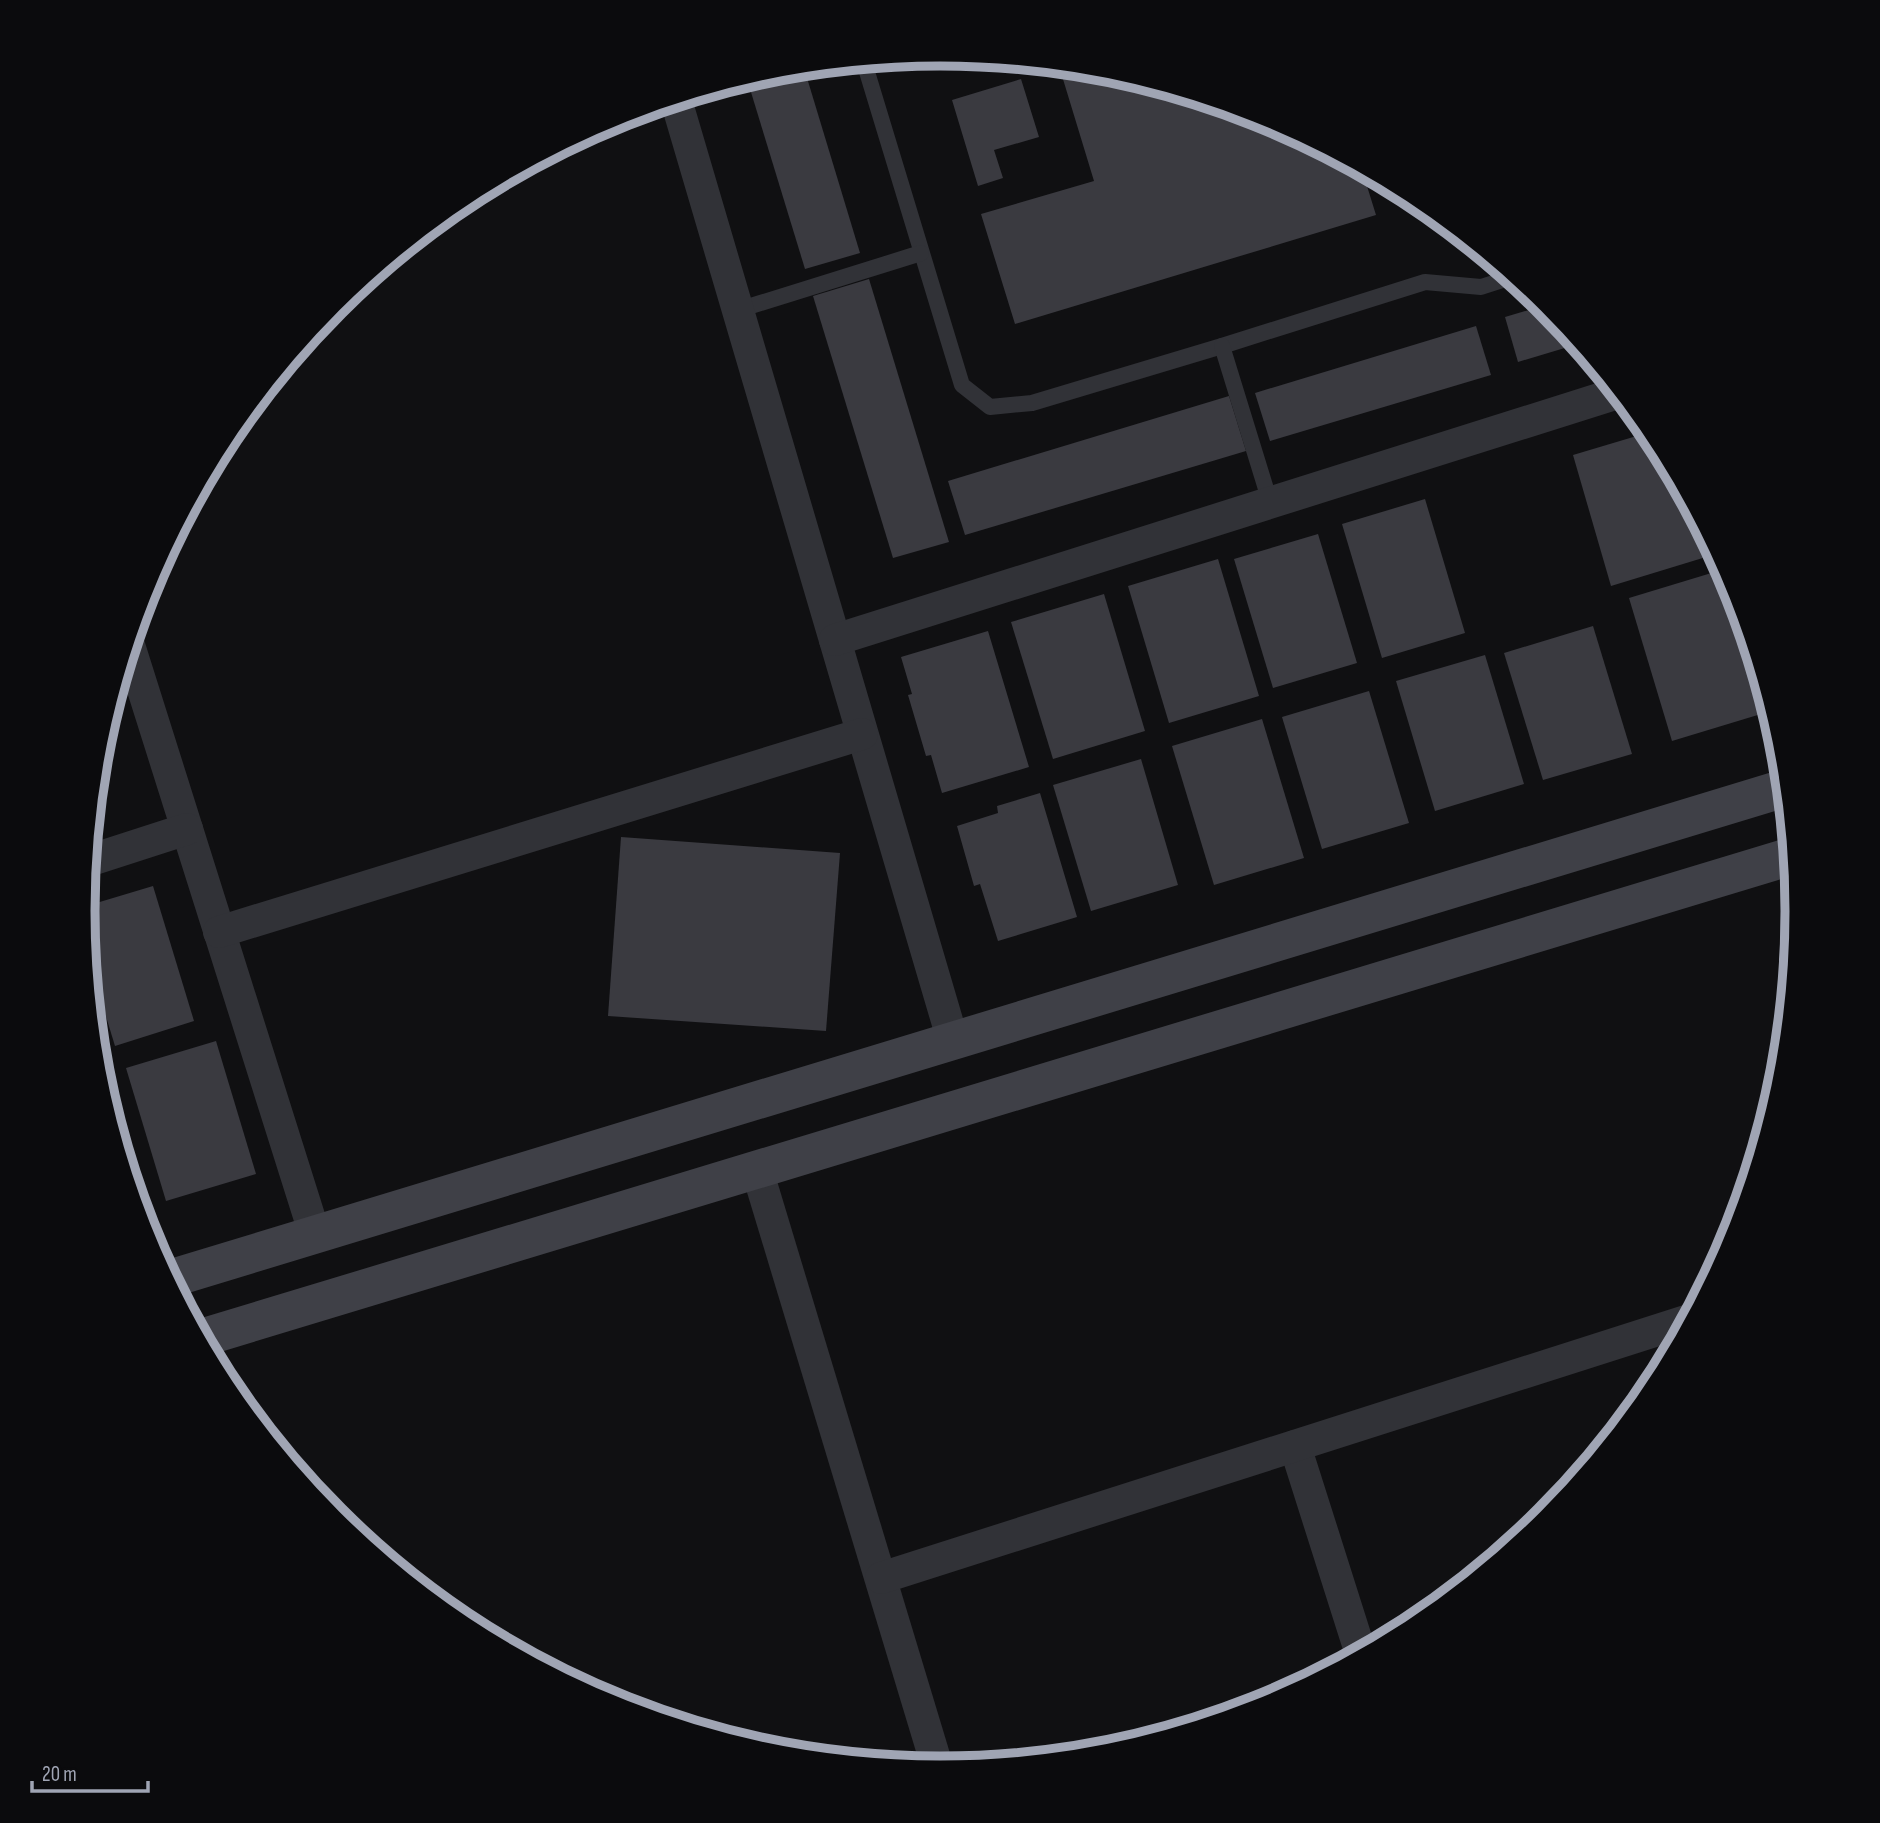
<svg xmlns="http://www.w3.org/2000/svg" width="1880" height="1823" font-family="'Sofia Sans Condensed',sans-serif">
	<style>
		.building { fill: #3a3a40 }
		.lines { fill: none; stroke-linecap: round; stroke-linejoin: round }
		.lane { stroke: #313237; stroke-width: 16 }
		.street { stroke: #313237; stroke-width: 32 }
		.secondary { stroke: #3f4047; stroke-width: 38 }
		.rim { fill: none; stroke: #a0a5b4; stroke-width: 9 }
	</style>
	<rect width="100%" height="100%" fill="#101012"/>
	<g class="building">
		<polygon points="1059,66 1108,71 1268,120 1362,170 1376,215 1015,324 981,214 1094,181"/>
		<polygon points="804,68 860,253 805,269 747,79 773,71"/>
		<polygon points="1021,79 1039,137 994,150 1003,178 978,186 952,100"/>
		<polygon points="869,279 949,542 893,558 813,296"/>
		<polygon points="1546,305 1578,344 1518,362 1505,317"/>
		<polygon points="1476,326 1491,375 1270,441 1255,393"/>
		<polygon points="1229,396 1246,451 965,535 948,481"/>
		<polygon points="1650,432 1691,507 1706,557 1611,586 1573,455"/>
		<polygon points="1425,499 1465,633 1382,658 1342,524"/>
		<polygon points="1318,534 1357,663 1273,688 1234,559"/>
		<polygon points="1218,559 1259,696 1169,723 1128,586"/>
		<polygon points="1718,571 1761,714 1672,741 1629,598"/>
		<polygon points="1104,594 1145,731 1053,759 1011,622"/>
		<polygon points="1593,626 1632,754 1543,780 1504,653"/>
		<polygon points="988,631 1029,767 942,793 931,755 926,756 908,695 912,694 901,657"/>
		<polygon points="1485,655 1524,784 1435,811 1396,681"/>
		<polygon points="1369,691 1409,823 1322,849 1282,717"/>
		<polygon points="1262,719 1304,858 1214,885 1172,746"/>
		<polygon points="1141,759 1178,885 1091,911 1053,785"/>
		<polygon points="1040,793 1077,917 998,941 980,884 974,886 957,826 998,813 997,806"/>
		<polygon points="621,837 840,853 826,1031 608,1016"/>
		<polygon points="153,886 194,1021 115,1046 87,954 83,907"/>
		<polygon points="216,1041 256,1174 166,1201 126,1068"/>
		<polygon points="102,1074 141,1204 138,1205 99,1078 99,1075"/>
	</g>
	<g class="lines">
		<g class="lane">
			<polyline points="864,62 962,385 990,407 1032,403 1222,346 1425,282 1481,287 1512,277"/>
			<polyline points="738,310 921,253"/>
			<polyline points="1222,346 1270,502"/>
		</g>
		<g class="street">
			<polyline points="676,100 953,1041"/>
			<polyline points="835,640 1618,393"/>
			<polyline points="129,645 315,1235"/>
			<polyline points="88,861 187,829"/>
			<polyline points="219,932 862,734"/>
			<polyline points="757,1170 938,1769"/>
			<polyline points="1295,1446 1361,1654"/>
			<polyline points="881,1578 1689,1320"/>
		</g>
		<g class="secondary">
			<polyline points="169,1279 1785,788"/>
			<polyline points="201,1338 1792,856"/>
		</g>
	</g>
	<path d="M0 0H1880V1823H0ZM95 911a845 845 0 1 1 1690 0a845 845 0 1 1-1690 0Z" fill="#0b0b0d" fill-rule="evenodd"/>
	<path class="rim" d="M95 911a845 845 0 1 1 1690 0a845 845 0 1 1-1690 0Z"/>
	<path d="M32 1781v10h116v-10" fill="none" stroke="#a0a5b4" stroke-width="3.5"/>
	<text x="42" y="1781" font-size="21" fill="#a0a5b4" stroke="#0b0b0d" stroke-width="5" paint-order="stroke">20 m</text>
</svg>
